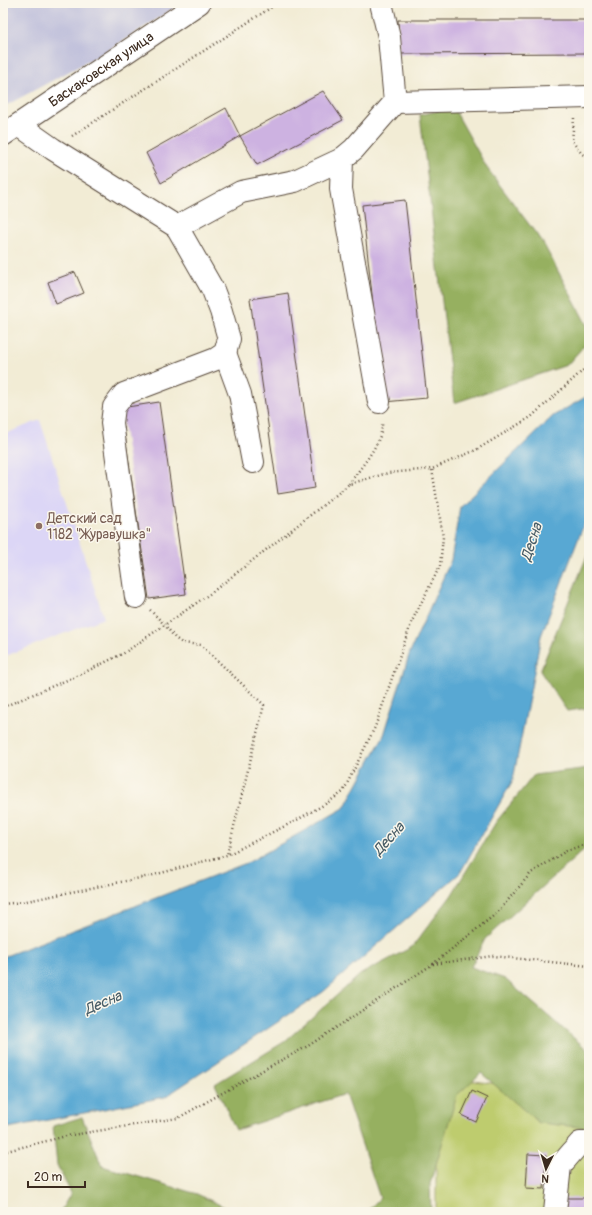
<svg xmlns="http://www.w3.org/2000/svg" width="592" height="1215" font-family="Pangolin,sans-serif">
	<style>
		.built { fill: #dcd6f6 }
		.industrial { fill: #c2c2dc }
		.green { fill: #becc6e; stroke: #7c7b46 }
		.forest { fill: #96b061; stroke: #686d40 }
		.water { fill: #59a8d3; stroke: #4a6978 }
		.building { fill: #cdb2e1 }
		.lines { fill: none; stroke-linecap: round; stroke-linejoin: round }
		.minor-casing { stroke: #564739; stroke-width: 24 }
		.path { stroke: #564739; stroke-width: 2.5; stroke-dasharray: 1 3; stroke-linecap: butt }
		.minor { stroke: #fff; stroke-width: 22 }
		.education-dot { fill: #8d6e63; stroke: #fbf7ec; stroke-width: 1.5 }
		.labels { text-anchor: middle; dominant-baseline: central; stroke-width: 3; stroke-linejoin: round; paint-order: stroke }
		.street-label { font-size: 14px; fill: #3b2a1e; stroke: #fbf7ec }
		.education-label { font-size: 14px; fill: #785e54; stroke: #fbf7ec; text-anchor: start }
		.water-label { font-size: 15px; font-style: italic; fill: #475c66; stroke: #fbf7ec }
	</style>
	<rect width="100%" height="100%" fill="#fbf7ec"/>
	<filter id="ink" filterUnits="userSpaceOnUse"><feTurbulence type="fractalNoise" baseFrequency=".025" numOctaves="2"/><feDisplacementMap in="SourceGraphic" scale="8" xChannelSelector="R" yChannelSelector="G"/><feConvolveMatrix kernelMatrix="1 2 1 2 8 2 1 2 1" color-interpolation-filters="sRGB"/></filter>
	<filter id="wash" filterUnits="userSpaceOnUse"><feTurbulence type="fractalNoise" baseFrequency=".012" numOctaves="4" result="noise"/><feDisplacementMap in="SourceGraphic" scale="16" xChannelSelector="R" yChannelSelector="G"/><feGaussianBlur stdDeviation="0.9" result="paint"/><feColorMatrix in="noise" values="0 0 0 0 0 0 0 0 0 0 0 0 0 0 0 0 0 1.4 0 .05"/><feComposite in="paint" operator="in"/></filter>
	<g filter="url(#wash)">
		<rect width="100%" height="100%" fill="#f2ecd5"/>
		<polygon class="built" points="40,420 104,618 3,657 3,429 5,434"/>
		<polygon class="industrial" points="3,3 182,3 107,51 3,107"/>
		<polygon class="green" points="436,1076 589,1096 589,1212 436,1212"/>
		<g class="forest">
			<polygon points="453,107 487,168 543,243 589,329 589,340 567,365 454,403 420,115"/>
			<polygon points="589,551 589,708 567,711 540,671"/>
			<polygon points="589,768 589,845 485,939 471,967 505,979 589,1051 589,1128 539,1123 481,1073 457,1095 430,1184 431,1212 366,1212 380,1198 345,1094 236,1130 215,1084 284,1042 361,974 412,947 451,896 496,822 534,775"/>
			<polygon points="82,1117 102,1166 197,1194 235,1212 60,1212 71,1193 57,1165 53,1126"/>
		</g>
		<polygon class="water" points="589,395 589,521 584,524 541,636 513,780 460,873 323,992 165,1097 3,1129 3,957 249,862 344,808 384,735 410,652 451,560 460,506 553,416"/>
		<g id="blocks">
			<g class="building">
				<polygon points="398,20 589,20 589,53 399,54"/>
				<polygon points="323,91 343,120 257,165 240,136"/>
				<polygon points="226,108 240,136 161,183 146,153"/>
				<polygon points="405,200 427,398 384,402 362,205"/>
				<polygon points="75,272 84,293 56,304 48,282"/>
				<polygon points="288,293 315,488 278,494 250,299"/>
				<polygon points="159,402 186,594 149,599 121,408"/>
				<polygon points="472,1091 487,1098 476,1122 461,1115"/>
				<polygon points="528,1154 546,1155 544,1189 526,1188"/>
				<rect x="564" y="1198" width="25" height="14"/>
			</g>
		</g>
	</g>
	<g filter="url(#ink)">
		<use href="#blocks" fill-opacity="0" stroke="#564739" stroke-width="1"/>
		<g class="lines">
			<g class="minor-casing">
				<g id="minor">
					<polyline points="395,102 589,97"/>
					<polyline points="19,125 53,149 177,227 213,290 221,311 229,339 225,353 216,359 124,394 114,407 112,423 136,597"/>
					<path id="s1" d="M3,135L199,3"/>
					<polyline points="177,227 241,192 295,181 342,159"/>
					<polyline points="225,353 240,394 253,462"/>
					<polyline points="379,402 341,189 342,159 354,149 395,102 389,37 381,3"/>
					<polyline points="555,1212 560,1166 580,1143 589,1143"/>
				</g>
			</g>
			<g class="path">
				<polyline points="574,118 572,141 582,154 589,158"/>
				<polyline points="72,136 278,3"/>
				<path d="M349,484C360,468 384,442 382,422"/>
				<polyline points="150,610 165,625 175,638 182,643 201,645 264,705 227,855"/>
				<polyline points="3,707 79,675 124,653 211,593 336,495 349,484 388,473 432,469 476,450 531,417 589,365"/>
				<polyline points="3,904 22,902 150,876 227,855 295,821 327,803 343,792 375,727 412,621 440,566 443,537 432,469"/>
				<polyline points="433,964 493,956 589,966"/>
				<polyline points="3,1152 66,1136 178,1118 265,1069 308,1046 433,964 497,913 531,873 566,851 589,843"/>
			</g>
			<use href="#minor" class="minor"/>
		</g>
	</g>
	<circle class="education-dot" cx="39" cy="526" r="4"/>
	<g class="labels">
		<g class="street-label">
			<text stroke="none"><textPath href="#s1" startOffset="118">Баскаковская улица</textPath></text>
		</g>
		<g class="education-label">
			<text x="47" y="518">Детский сад<tspan x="47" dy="16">1182 "Журавушка"</tspan></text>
		</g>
		<g class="water-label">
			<text transform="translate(532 542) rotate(-72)">Десна</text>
			<text transform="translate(389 839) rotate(-48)">Десна</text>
			<text transform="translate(103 1003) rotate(-23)">Десна</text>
		</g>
	</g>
	<rect width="592" height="1215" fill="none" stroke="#fbf7ec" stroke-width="16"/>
	<g transform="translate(546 1169) rotate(185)" stroke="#fbf7ec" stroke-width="3" paint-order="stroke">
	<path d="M0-3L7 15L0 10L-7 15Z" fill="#3b2a1e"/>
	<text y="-6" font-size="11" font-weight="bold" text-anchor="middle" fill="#3b2a1e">N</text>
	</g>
	<path d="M28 1181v6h57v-6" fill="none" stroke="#3b2a1e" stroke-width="2"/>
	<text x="34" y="1181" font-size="12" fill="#3b2a1e" stroke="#fbf7ec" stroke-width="3" paint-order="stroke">20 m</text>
</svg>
